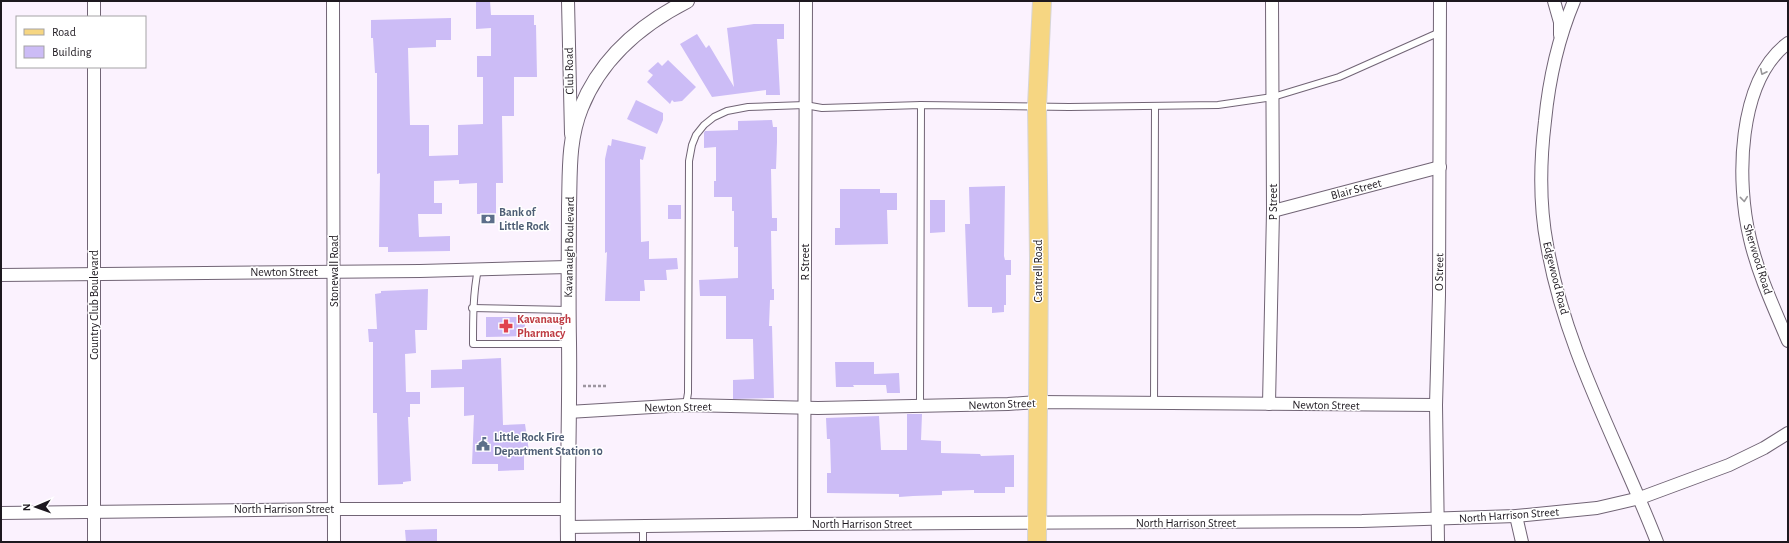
<svg xmlns="http://www.w3.org/2000/svg" width="1789" height="543" font-family="'Alegreya Sans',sans-serif">
	<style>
		.building { fill: #ccbcf6 }
		.lines { fill: none; stroke-linecap: round; stroke-linejoin: round }
		.service-casing { stroke: #716475; stroke-width: 8 }
		.minor-casing { stroke: #716475; stroke-width: 14 }
		.tertiary-casing { stroke: #716475; stroke-width: 16 }
		.primary-casing { stroke: #d6d5d7; stroke-width: 20 }
		.path { stroke: #9d96a0; stroke-width: 2.5; stroke-dasharray: 3 2; stroke-linecap: butt }
		.service { stroke: #fff; stroke-width: 6 }
		.minor { stroke: #fff; stroke-width: 12 }
		.tertiary { stroke: #fff; stroke-width: 14 }
		.primary { stroke: #f6d682; stroke-width: 18 }
		.oneway { stroke: #99979a }
		.labels { text-anchor: middle; dominant-baseline: central; stroke-width: 3; stroke-linejoin: round; paint-order: stroke }
		.street-label { font-size: 12px; fill: #1d181f; stroke: #fff }
		.service-label { font-size: 12px; font-weight: bold; fill: #4e5e75; stroke: #fff; text-anchor: start }
		.health-label { font-size: 12px; font-weight: bold; fill: #be3a42; stroke: #fff; text-anchor: start }
	</style>
	<rect width="100%" height="100%" fill="#fbf2fe"/>
	<g class="building">
		<polygon points="490,1 491,15 534,15 534,25 536,25 537,77 514,77 514,116 502,116 503,183 496,183 496,214 477,214 477,183 459,184 459,180 434,181 434,203 442,203 442,214 418,214 419,237 450,236 450,251 388,252 388,247 379,247 380,173 377,174 377,73 375,73 373,38 371,38 371,20 451,18 451,40 436,40 436,47 408,48 410,125 429,125 429,156 458,155 458,125 483,124 483,77 477,77 477,56 491,56 491,28 476,29 476,2"/>
		<polygon points="754,24 784,24 784,39 777,39 780,95 766,95 766,90 712,97 680,44 697,34 706,48 709,45 734,87 727,28"/>
		<polygon points="668,60 696,87 682,101 674,102 672,100 670,104 647,82 653,75 648,71 658,62 662,66"/>
		<polygon points="636,100 663,113 663,120 657,134 627,119"/>
		<polygon points="772,120 773,127 777,127 777,142 776,169 771,169 772,218 777,218 777,231 771,231 772,289 774,289 774,300 770,300 769,326 772,326 774,398 733,399 733,380 754,379 753,339 726,339 726,296 700,296 699,280 738,278 738,247 734,247 734,211 732,211 732,197 714,197 714,181 716,181 716,147 704,148 704,133 705,131 738,130 738,121"/>
		<polygon points="612,139 646,147 643,160 640,159 641,242 649,241 649,259 677,258 678,269 666,270 667,280 644,280 645,291 640,291 640,301 605,301 607,252 605,253 605,159 608,145 611,146"/>
		<polygon points="1005,186 1004,256 1005,260 1011,260 1011,275 1006,275 1006,305 1004,305 1004,312 992,313 992,307 968,307 965,224 970,224 969,187"/>
		<polygon points="840,189 880,189 880,193 897,193 897,210 887,210 888,244 835,245 835,228 840,228"/>
		<polygon points="930,200 945,200 945,232 930,233"/>
		<rect x="668" y="205" width="13" height="14"/>
		<polygon points="428,289 427,330 415,330 416,353 405,354 406,392 420,392 420,404 410,404 410,417 408,417 411,481 403,482 403,484 378,485 377,413 373,413 373,342 369,342 368,329 377,329 375,294 381,293 381,291"/>
		<polygon points="486,317 525,317 525,336 486,337"/>
		<polygon points="501,358 503,425 525,424 529,451 524,451 524,470 498,471 498,464 472,464 474,415 464,416 464,387 431,388 431,370 462,369 462,360"/>
		<polygon points="835,362 874,362 874,374 899,373 900,393 887,393 886,385 853,385 854,387 836,387"/>
		<polygon points="907,414 922,414 921,440 941,441 941,453 980,454 981,456 1014,455 1014,487 1005,487 1005,493 974,493 974,490 942,491 942,495 913,496 899,497 899,494 827,493 827,473 831,473 830,439 827,439 826,418 879,416 881,450 907,450"/>
		<polygon points="437,529 437,542 406,542 405,530"/>
	</g>
	<g class="lines">
		<g class="service-casing">
			<g id="service">
				<path d="M478,269C473,294 473,318 473,344H569"/>
				<polyline points="472,308 568,310"/>
				<polyline points="1154,404 1155,106"/>
				<polyline points="686,405 688,393 689,161 692,145 696,135 704,125 714,117 727,111 748,107 805,105 822,108 921,105 1069,107 1218,105 1273,97 1339,77 1440,32"/>
				<polyline points="920,406 921,105"/>
				<polyline points="643,542 643,526"/>
			</g>
		</g>
		<g class="minor-casing">
			<g id="minor">
				<polyline points="333,1 334,542"/>
				<polyline points="568,1 571,134"/>
				<polyline points="1554,1 1560,22 1560,35"/>
				<path d="M1574,1C1558,39 1549,80 1545,121C1540,162 1539,203 1547,245C1565,350 1619,444 1657,542"/>
				<polyline points="94,17 94,1"/>
				<path d="M1788,43C1737,81 1736,182 1750,239C1758,274 1774,308 1788,341"/>
				<polyline points="94,67 94,542"/>
				<polyline points="1273,211 1440,167"/>
				<polyline points="1,275 420,271 568,267"/>
				<polyline points="1269,404 1273,211 1272,1"/>
				<polyline points="568,412 686,405 818,408 1008,404 1038,402 1436,405"/>
				<polyline points="1,513 334,509 567,509"/>
				<polyline points="1516,516 1522,542"/>
				<polyline points="804,524 806,1"/>
				<polyline points="567,527 804,524 1362,521 1516,516 1597,508 1640,498 1729,465 1764,448 1788,433"/>
				<polyline points="1438,542 1436,405 1439,295 1440,1"/>
			</g>
		</g>
		<g class="tertiary-casing">
			<path id="tertiary" d="M568,542C567,476 570,409 569,342C568,297 569,252 569,206C570,173 568,140 581,108C601,58 640,25 687,1"/>
		</g>
		<g class="primary-casing">
			<polyline id="primary" points="1037,542 1039,258 1037,106 1042,1"/>
		</g>
		<polyline class="path" points="583,386 607,386"/>
		<use href="#service" class="service"/>
		<use href="#minor" class="minor"/>
		<use href="#tertiary" class="tertiary"/>
		<use href="#primary" class="primary"/>
	</g>
	<defs><path id="oneway-chevron" d="M-2-3.5L2.5 0L-2 3.5" fill="none" stroke-width="1.6" stroke-linecap="round" stroke-linejoin="round"/></defs>
	<g class="oneway">
		<use href="#oneway-chevron" transform="translate(1763 72) rotate(116)"/>
		<use href="#oneway-chevron" transform="translate(1744 199) rotate(84)"/>
	</g>
	<defs>
		<g id="bank-bare" transform="scale(1.08)"><path d="M-6-4H6V4H-6ZM0-2.3a2.3 2.3 0 1 0 0 4.6a2.3 2.3 0 1 0 0-4.6Z" fill="#5c6f8a" stroke="#fff" stroke-width="2.5" paint-order="stroke"/></g>
		<g id="pharmacy-bare" transform="scale(1.08)"><path d="M-2-6h4v4h4v4h-4v4h-4v-4h-4v-4h4Z" fill="#e0444e" stroke="#fff" stroke-width="2.5" paint-order="stroke"/></g>
		<g id="civic-bare" transform="scale(1.08)"><path d="M-.6-6.5H3V-4.5H.6V-3L4-1V1h2V6H-6V1h2V-1L-.6-3ZM-1.2 2.5V6h2.4V2.5Z" fill="#5c6f8a" stroke="#fff" stroke-width="2.5" paint-order="stroke"/></g>
	</defs>
	<g fill-rule="evenodd">
		<use href="#bank-bare" x="488" y="219"/>
		<use href="#pharmacy-bare" x="506" y="326"/>
		<use href="#civic-bare" x="483" y="444"/>
	</g>
	<g class="labels">
		<g class="street-label">
			<text transform="translate(569 71) rotate(-91)">Club Road</text>
			<text transform="translate(1356 189) rotate(-15)">Blair Street</text>
			<text transform="translate(1273 202) rotate(-90)">P Street</text>
			<text transform="translate(569 247) rotate(-89)">Kavanaugh Boulevard</text>
			<text transform="translate(1758 259) rotate(73)">Sherwood Road</text>
			<text transform="translate(805 262) rotate(-90)">R Street</text>
			<text transform="translate(334 271) rotate(-90)">Stonewall Road</text>
			<text transform="translate(1038 271) rotate(-90)">Cantrell Road</text>
			<text x="284" y="272">Newton Street</text>
			<text transform="translate(1439 272) rotate(-89)">O Street</text>
			<text transform="translate(1556 278) rotate(76)">Edgewood Road</text>
			<text transform="translate(94 305) rotate(-90)">Country Club Boulevard</text>
			<text transform="translate(1002 404) rotate(-2)">Newton Street</text>
			<text transform="translate(1326 405) rotate(1)">Newton Street</text>
			<text transform="translate(678 407) rotate(-1)">Newton Street</text>
			<text x="284" y="509">North Harrison Street</text>
			<text transform="translate(1509 515) rotate(-4)">North Harrison Street</text>
			<text x="1186" y="523">North Harrison Street</text>
			<text x="862" y="524">North Harrison Street</text>
		</g>
		<g class="service-label">
			<text x="499" y="212">Bank of<tspan x="499" dy="14">Little Rock</tspan></text>
			<text x="494" y="437">Little Rock Fire<tspan x="494" dy="14">Department Station 10</tspan></text>
		</g>
		<g class="health-label">
			<text x="517" y="319">Kavanaugh<tspan x="517" dy="14">Pharmacy</tspan></text>
		</g>
	</g>
	<rect width="1789" height="543" fill="none" stroke="#1d181f" stroke-width="4"/>
	<rect x="16" y="16" width="130" height="52" fill="#ffffff" stroke="#a5a3a5"/>
	<rect x="24" y="29" width="20" height="6" fill="#f6d682" stroke="#a5a3a5"/>
	<text x="52" y="36" font-size="12" fill="#1d181f">Road</text>
	<rect x="24" y="46" width="20" height="12" fill="#ccbcf6" stroke="#a5a3a5"/>
	<text x="52" y="56" font-size="12" fill="#1d181f">Building</text>
	<g transform="translate(36 507) rotate(268)" stroke="#ffffff" stroke-width="3" paint-order="stroke">
	<path d="M0-3L7 15L0 10L-7 15Z" fill="#1d181f"/>
	<text y="-6" font-size="11" font-weight="bold" text-anchor="middle" fill="#1d181f">N</text>
	</g>
</svg>
